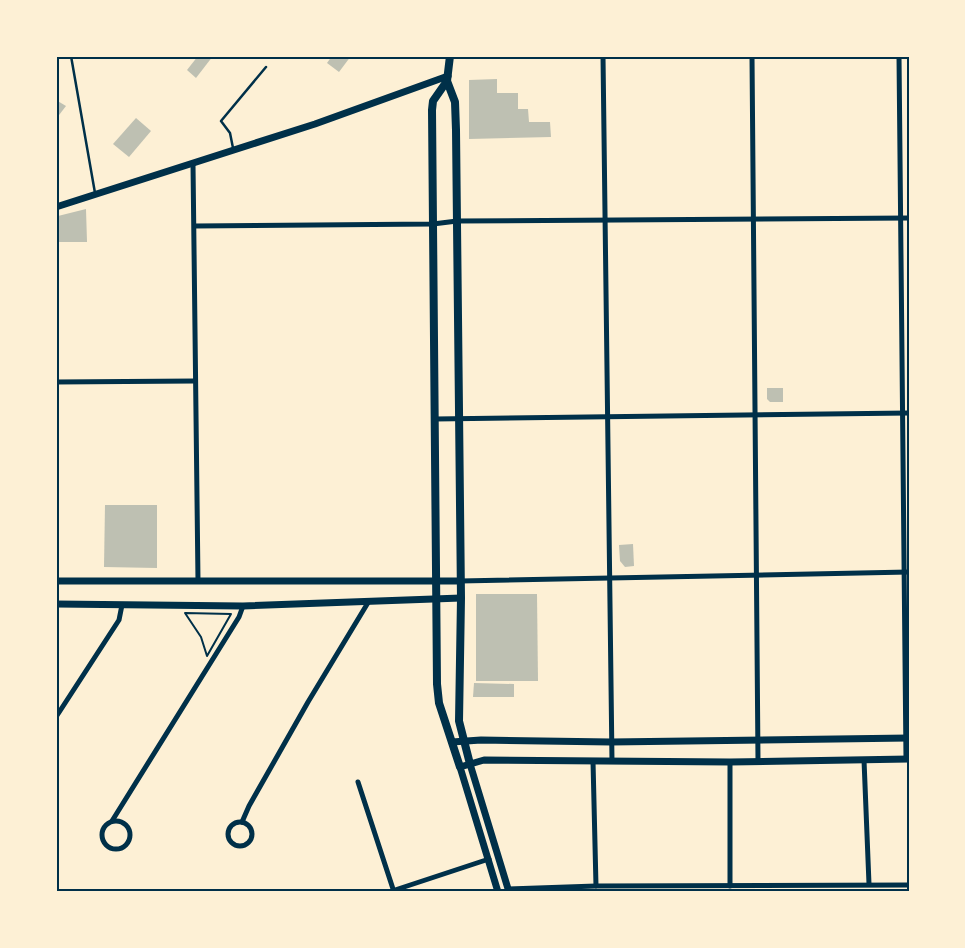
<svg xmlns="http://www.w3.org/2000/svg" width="965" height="948" font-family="Cabin,sans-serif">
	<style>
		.building { fill: #bec0b2 }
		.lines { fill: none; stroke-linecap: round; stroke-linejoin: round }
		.path { stroke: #003049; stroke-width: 2 }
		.service { stroke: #003049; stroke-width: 2.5 }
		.minor { stroke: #003049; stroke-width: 5 }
		.tertiary { stroke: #003049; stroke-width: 7 }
		.secondary { stroke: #003049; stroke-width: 8 }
		.neatline { fill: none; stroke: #003049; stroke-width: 2 }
	</style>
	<rect width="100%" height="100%" fill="#fdf0d5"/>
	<g class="building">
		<polygon points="198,56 213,56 196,78 187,70"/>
		<polygon points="332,56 351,56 339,72 327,63"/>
		<polygon points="497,79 497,93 518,93 518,109 528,109 529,122 550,122 551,137 469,139 469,80"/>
		<polygon points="56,100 66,106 56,119"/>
		<polygon points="136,118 151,131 129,157 113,144"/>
		<polygon points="86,209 87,242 59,242 58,216"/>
		<polygon points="767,388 783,388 783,402 770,402 767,399"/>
		<polygon points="105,505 157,505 157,568 104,567"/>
		<polygon points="633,544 634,566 625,567 620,561 619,545"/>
		<polygon points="476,594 537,594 538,681 476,681"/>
		<polygon points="474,683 514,684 514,697 473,697"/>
	</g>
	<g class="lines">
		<polygon class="path" points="185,613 231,614 207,656 201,637"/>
		<g class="service">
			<polyline points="71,56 95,193"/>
			<polyline points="233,148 230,133 221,121 266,67"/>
		</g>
		<g class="minor">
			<polyline points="603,56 612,761"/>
			<polyline points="752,56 758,760"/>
			<polyline points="899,56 906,759"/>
			<polyline points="193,164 198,581"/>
			<polyline points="195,226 433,224 457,221 909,218"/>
			<polyline points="56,382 195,381"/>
			<polyline points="435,419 909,413"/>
			<polyline points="460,581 909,572"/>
			<polyline points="56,717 119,620 122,605"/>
			<polyline points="864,760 869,884"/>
			<polyline points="593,761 596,886"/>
			<polyline points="358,782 394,892"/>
			<polyline points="112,821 239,617 243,606"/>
			<circle cx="116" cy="835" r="14"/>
			<circle cx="240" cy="834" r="12"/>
			<polyline points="242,822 249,806 308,702 369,601"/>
			<polyline points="730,886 730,762"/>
			<polyline points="508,889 596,886 909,885"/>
			<polyline points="392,891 489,859"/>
		</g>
		<g class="tertiary">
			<polyline points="56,207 315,124 448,76"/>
			<polyline points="56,581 460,581"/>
			<polyline points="56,604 243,606 461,598"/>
			<polyline points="452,742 481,740 611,742 909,738"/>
			<polyline points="470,764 509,892"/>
			<polyline points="498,892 460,767 484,760 730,762 909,759"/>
		</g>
		<g class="secondary">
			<polyline points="450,56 447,81 433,101 432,110 437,684 439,703 460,767"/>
			<polyline points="447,81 455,102 456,130 461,598 459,721 470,764"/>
		</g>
	</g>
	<rect width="965" height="948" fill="none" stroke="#fdf0d5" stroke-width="115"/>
	<rect x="58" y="58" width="850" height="832" class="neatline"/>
</svg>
